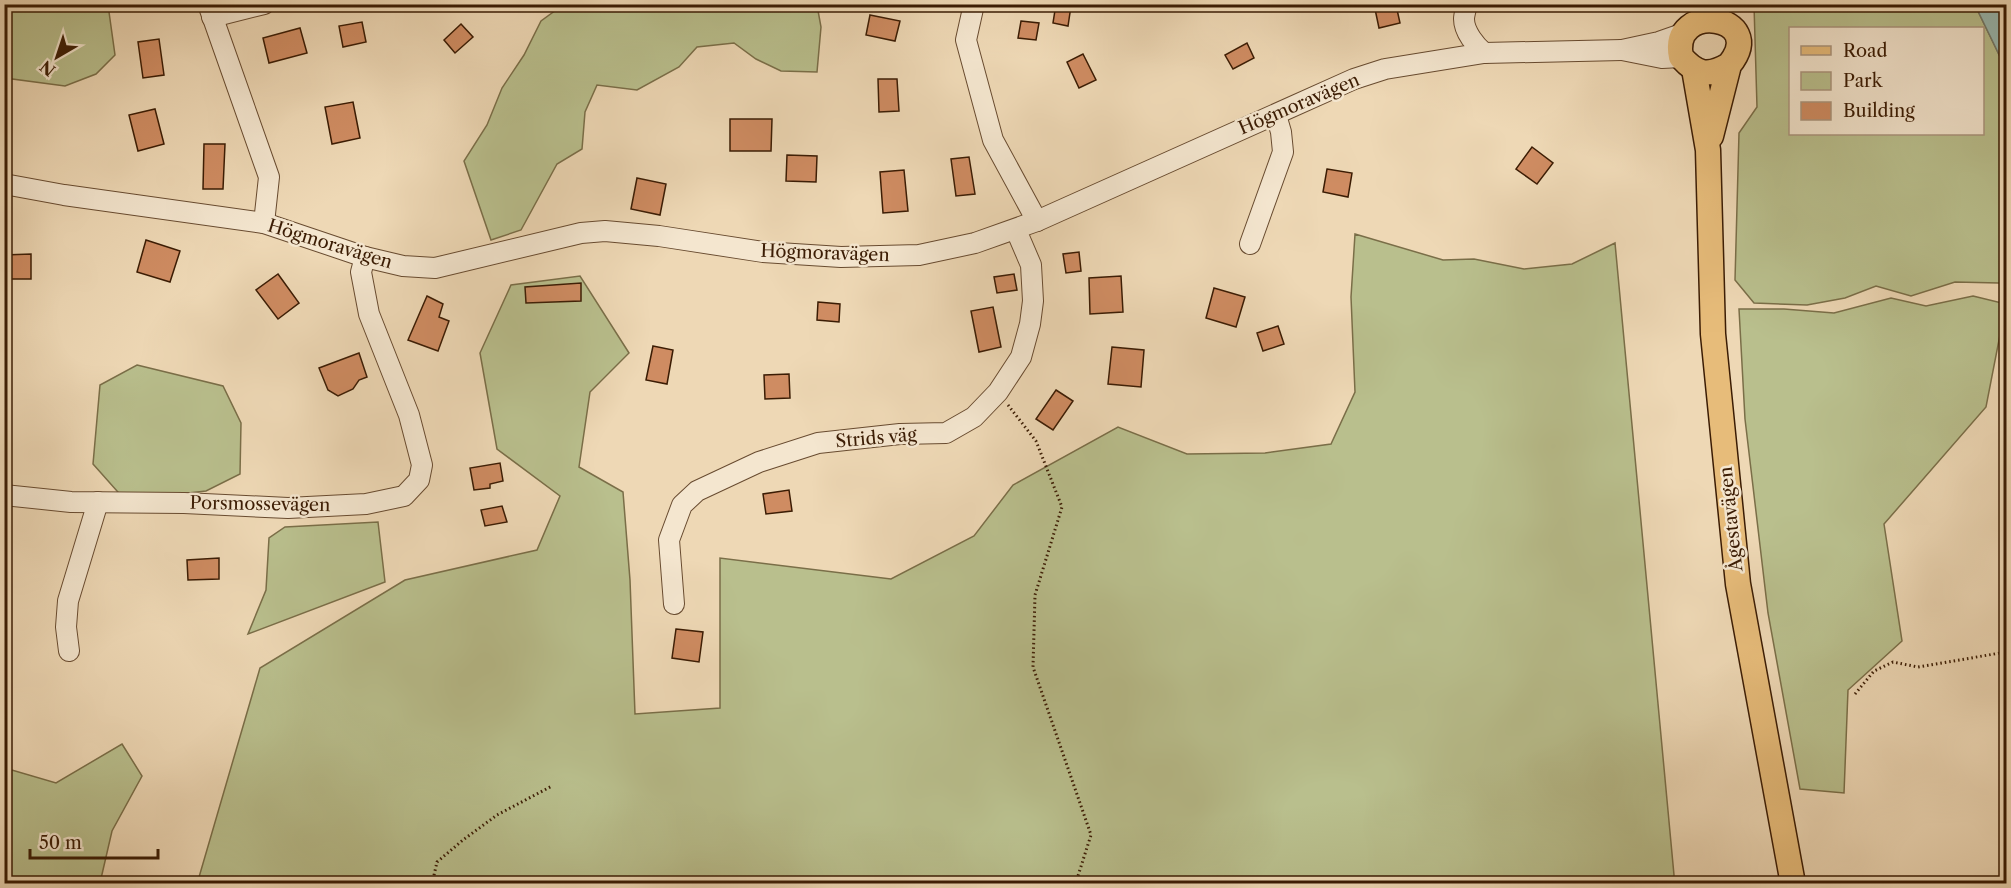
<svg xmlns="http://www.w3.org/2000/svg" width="2011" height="888" font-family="'Libre Caslon Text',serif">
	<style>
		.green { fill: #b9bf8d; stroke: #7a6e48; stroke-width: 1.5; fill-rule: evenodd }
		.water { fill: #99b9b1; stroke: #737a6c; stroke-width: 1.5 }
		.building { fill: #cf8c62; stroke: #3b1c04; stroke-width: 1.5 }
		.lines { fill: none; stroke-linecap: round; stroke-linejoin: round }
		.minor-casing { stroke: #684b30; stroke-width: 22 }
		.major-casing { stroke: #3b1c04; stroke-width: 27 }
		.path { stroke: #3b1c04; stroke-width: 3; stroke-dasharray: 1.5 3; stroke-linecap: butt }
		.minor { stroke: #f4e6cf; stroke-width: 20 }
		.major { stroke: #e7bc7a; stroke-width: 24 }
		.labels { text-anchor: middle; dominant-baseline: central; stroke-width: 5; stroke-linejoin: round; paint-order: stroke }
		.street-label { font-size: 18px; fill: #3b1c04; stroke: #f4e6cf }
	</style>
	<rect width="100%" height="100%" fill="#eed8b5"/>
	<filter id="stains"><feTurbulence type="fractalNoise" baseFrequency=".00333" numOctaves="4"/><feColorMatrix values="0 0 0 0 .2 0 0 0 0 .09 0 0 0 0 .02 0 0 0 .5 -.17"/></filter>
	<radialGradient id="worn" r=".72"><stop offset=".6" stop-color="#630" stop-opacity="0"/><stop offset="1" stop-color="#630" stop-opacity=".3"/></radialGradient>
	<g class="green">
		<polygon points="5,4 108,5 115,55 96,74 65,86 5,78"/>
		<polygon points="563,5 817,5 821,27 817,72 781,71 756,59 734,43 697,47 679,67 637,90 597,85 585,112 582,149 557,164 521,230 491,240 464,161 487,125 502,88 524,55 541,21"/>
		<path d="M1754,5H1975L2006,69V286L1999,283L1955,282L1911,296L1876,286L1845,298L1807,305L1754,303L1735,280L1739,133L1757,107ZM1790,28H1982V134H1790Z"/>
		<polygon points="1355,234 1443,260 1474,259 1524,269 1572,264 1615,243 1674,875 1673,883 197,884 260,668 405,580 537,550 560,496 497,449 480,353 511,285 580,276 629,353 590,392 579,467 623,492 630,580 635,714 720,708 720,558 891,579 974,536 1013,485 1118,427 1187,454 1265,453 1331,444 1355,392 1351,297"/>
		<polygon points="1973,296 2006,304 1986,407 1884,524 1902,641 1848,690 1844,793 1800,789 1768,613 1745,419 1739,309 1784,309 1834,313 1891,298 1926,306"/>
		<polygon points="137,365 223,386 241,423 240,474 206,491 125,500 93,464 100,385"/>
		<polygon points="378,522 385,582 248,634 266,590 269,538 285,527"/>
		<polygon points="122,744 142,776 112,831 100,883 5,883 5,768 56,783"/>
	</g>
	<polygon class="water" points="1975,5 2006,5 2006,69"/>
	<g class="building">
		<polygon points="1056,4 1071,6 1068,26 1053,23"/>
		<polygon points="1396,5 1400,23 1379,28 1375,9"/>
		<polygon points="870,15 900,21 895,41 866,35"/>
		<polygon points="1021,21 1039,23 1036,40 1018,38"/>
		<polygon points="362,22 366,42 343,47 339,26"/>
		<polygon points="461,24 473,37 455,53 444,40"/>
		<polygon points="300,28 307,53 269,63 263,38"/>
		<polygon points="159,39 164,75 143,78 138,42"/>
		<polygon points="1247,43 1254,58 1233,69 1225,55"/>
		<polygon points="1083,54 1096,80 1079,88 1067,62"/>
		<polygon points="878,79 897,79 899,111 879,112"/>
		<polygon points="353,102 360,138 332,144 325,107"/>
		<polygon points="155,109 164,144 138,151 129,115"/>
		<polygon points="730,119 772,119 771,151 730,151"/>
		<polygon points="204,144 225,144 223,189 203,189"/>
		<polygon points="1532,147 1553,163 1537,184 1516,169"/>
		<polygon points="787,155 817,156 816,182 786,181"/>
		<polygon points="969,157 975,194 956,196 951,159"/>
		<polygon points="1327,169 1352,173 1348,197 1323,192"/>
		<polygon points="904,170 908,211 883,213 880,172"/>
		<polygon points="637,178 666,184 660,215 631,209"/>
		<polygon points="146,240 180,251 170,282 137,272"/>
		<polygon points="1079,252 1081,271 1066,273 1063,254"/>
		<polygon points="31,254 31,279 4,279 4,255"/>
		<polygon points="278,274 299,303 278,319 256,290"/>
		<polygon points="1014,274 1017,290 997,293 994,277"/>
		<polygon points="1121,276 1123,312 1090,314 1089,278"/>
		<polygon points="581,283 581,301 526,303 525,287"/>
		<polygon points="1214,288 1245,297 1236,327 1206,318"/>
		<polygon points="427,296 443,304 439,317 449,321 438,351 408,340"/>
		<polygon points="818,302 840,304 839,322 817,320"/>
		<polygon points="993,307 1001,347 979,352 971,311"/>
		<polygon points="1278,326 1284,344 1263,351 1257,333"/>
		<polygon points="653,346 673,350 667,384 646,380"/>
		<polygon points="1112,347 1144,350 1141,387 1108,384"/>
		<polygon points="359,353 367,377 359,380 353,389 338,396 328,390 319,368"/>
		<polygon points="789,374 790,398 765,399 764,375"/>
		<polygon points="1056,390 1073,401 1053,430 1036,419"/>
		<polygon points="500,463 503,481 490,484 490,488 474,490 470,468"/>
		<polygon points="789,490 792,511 766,514 763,494"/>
		<polygon points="502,506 507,522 485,526 481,510"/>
		<polygon points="219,558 219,579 188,580 187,560"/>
		<polygon points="676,629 703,632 699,662 672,658"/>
	</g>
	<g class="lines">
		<g class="minor-casing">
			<g id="minor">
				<polyline points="208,4 269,177 264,223"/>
				<polyline points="974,4 966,40 993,140 1037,221"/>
				<path d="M1467,4C1466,9 1464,15 1464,19C1464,32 1476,46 1484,53"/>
				<polyline points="212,17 264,4"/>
				<polyline points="1679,35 1659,42 1622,50 1662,58 1681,57"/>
				<polyline points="4,184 64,195 264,223 365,257 403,266 435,268 581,233 605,231 659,236 763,252 841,257 919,255 975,243 1037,221 1354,79 1385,69 1484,53 1622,50"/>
				<polyline points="1250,244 1283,152 1281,132 1276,115"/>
				<polyline points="4,495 71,502 184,503 288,508 366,504 404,496 419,480 422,465 409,415 369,314 361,272 365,257"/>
				<polyline points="674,604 669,540 682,505 697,491 759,462 818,443 900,434 946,433 974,417 998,392 1021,357 1030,324 1033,301 1031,265 1016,230"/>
				<polyline points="69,651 66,627 68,601 98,502"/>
			</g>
		</g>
		<g class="major-casing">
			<g id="major">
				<polyline points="1694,69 1708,150 1713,334 1738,584 1793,884"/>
				<path d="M1711,136L1729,65C1770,15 1669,0 1681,57C1697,75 1708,77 1729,65"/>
			</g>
		</g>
		<g class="path">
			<polyline points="1008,405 1036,441 1062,507 1035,595 1033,667 1091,835 1077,879 1077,884"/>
			<polyline points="1855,694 1874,671 1893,662 1918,667 2006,652"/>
			<polyline points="432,884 437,862 463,840 497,815 552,786"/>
			<polyline points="1066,884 1077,879"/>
		</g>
		<use href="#minor" class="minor"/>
		<use href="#major" class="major"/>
	</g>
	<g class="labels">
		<g class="street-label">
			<text transform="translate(1299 104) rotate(-23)">Högmoravägen</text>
			<text transform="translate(330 244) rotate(17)">Högmoravägen</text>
			<text transform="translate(825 253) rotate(2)">Högmoravägen</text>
			<text transform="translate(876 438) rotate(-5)">Strids väg</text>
			<text transform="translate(260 504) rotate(1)">Porsmossevägen</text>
			<text transform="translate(1731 519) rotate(-96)">Ågestavägen</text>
		</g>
	</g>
	<rect width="2011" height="888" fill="none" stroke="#eed8b5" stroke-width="24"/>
	<rect x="6" y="6" width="1999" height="876" fill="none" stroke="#3b1c04" stroke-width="3"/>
	<rect x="12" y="12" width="1987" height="864" fill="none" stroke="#3b1c04" stroke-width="1.5"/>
	<rect x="1789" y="27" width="195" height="108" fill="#f4e6cf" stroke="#aa957e" stroke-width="1.5"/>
	<rect x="1801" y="46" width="30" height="9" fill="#e7bc7a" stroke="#aa957e" stroke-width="1.5"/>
	<text x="1843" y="57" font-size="18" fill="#3b1c04">Road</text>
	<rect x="1801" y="72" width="30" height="18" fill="#b9bf8d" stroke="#aa957e" stroke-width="1.5"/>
	<text x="1843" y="87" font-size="18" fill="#3b1c04">Park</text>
	<rect x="1801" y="102" width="30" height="18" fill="#cf8c62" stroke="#aa957e" stroke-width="1.5"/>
	<text x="1843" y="117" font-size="18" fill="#3b1c04">Building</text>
	<g transform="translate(57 57) rotate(219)" stroke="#f4e6cf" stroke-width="4.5" paint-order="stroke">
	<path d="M0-4.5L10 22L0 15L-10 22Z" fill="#3b1c04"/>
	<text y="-9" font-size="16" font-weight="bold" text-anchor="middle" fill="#3b1c04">N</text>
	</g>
	<path d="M30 849v9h128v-9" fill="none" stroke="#3b1c04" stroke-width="3"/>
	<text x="39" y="849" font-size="18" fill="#3b1c04" stroke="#f4e6cf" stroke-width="4.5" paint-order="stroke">50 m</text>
	<rect width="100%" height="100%" filter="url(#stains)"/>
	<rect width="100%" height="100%" fill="url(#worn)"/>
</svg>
